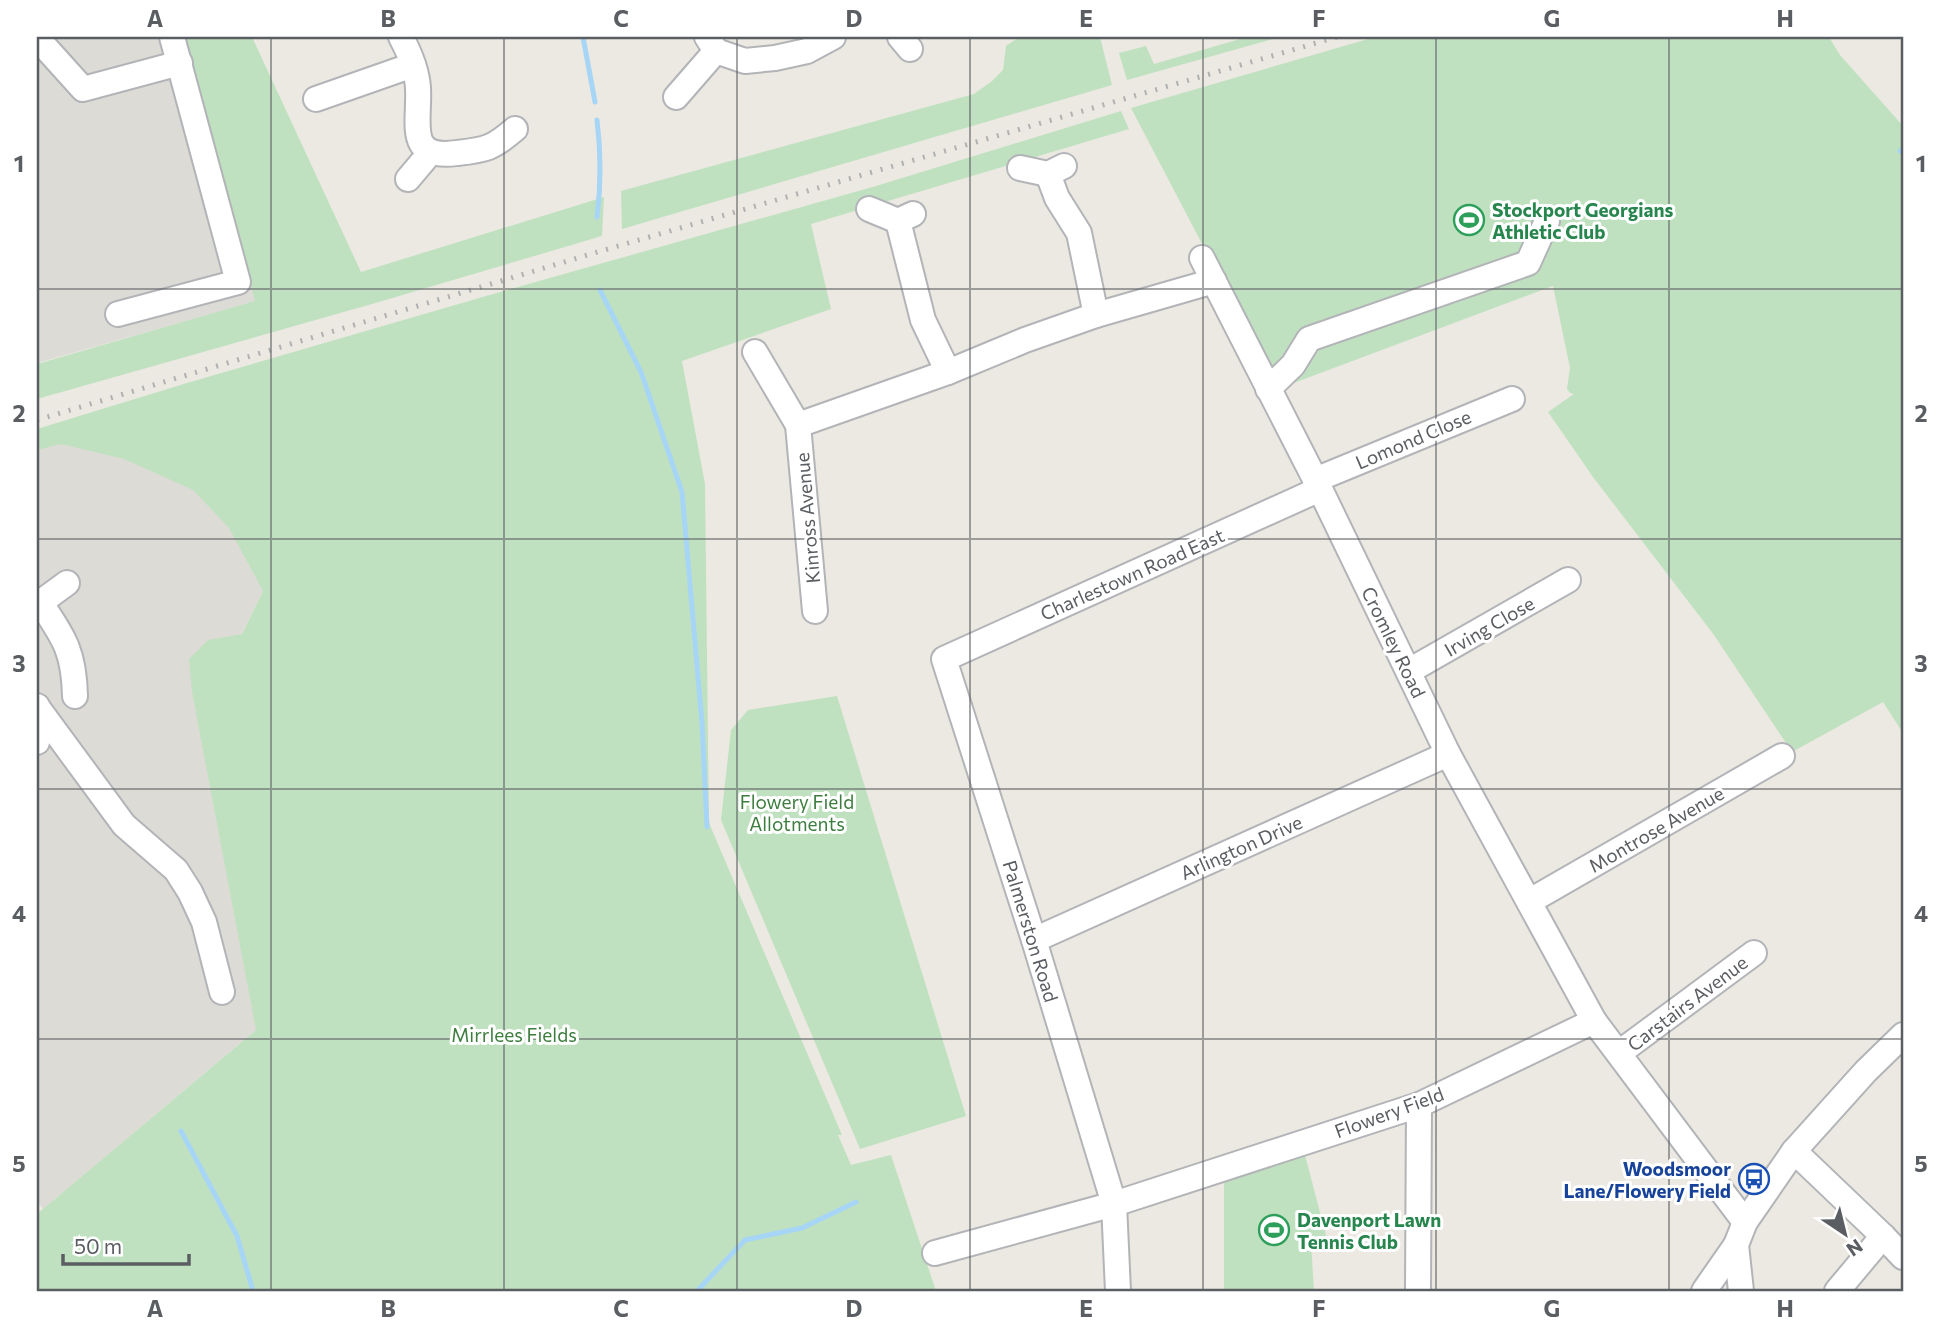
<svg xmlns="http://www.w3.org/2000/svg" width="1940" height="1328" font-family="Commissioner,sans-serif">
	<style>
		.industrial { fill: #dddbd6 }
		.green { fill: #c0e1c0 }
		.lines { fill: none; stroke-linecap: round; stroke-linejoin: round }
		.stream { stroke: #a7d5f6; stroke-width: 5 }
		.minor-casing { stroke: #b2b4b8; stroke-width: 28 }
		.minor { stroke: #fff; stroke-width: 24 }
		.rail { stroke: #b0b1b1; stroke-width: 5; stroke-dasharray: 2 9; stroke-linecap: butt }
		.grid { fill: none; stroke: #5a5d61; stroke-width: 2; stroke-opacity: 0.55 }
		.labels { text-anchor: middle; dominant-baseline: central; stroke-width: 6; stroke-linejoin: round; paint-order: stroke }
		.leisure-label { font-size: 19px; font-weight: bold; fill: #27864d; stroke: #fff; text-anchor: start }
		.street-label { font-size: 19px; fill: #5a5d61; stroke: #fff }
		.park-label { font-size: 19px; fill: #3c7d3e; stroke: #fff }
		.transit-label { font-size: 19px; font-weight: bold; fill: #164399; stroke: #fff; text-anchor: end }
		.neatline { fill: none; stroke: #5a5d61; stroke-width: 2.5 }
		.grid-label { font-size: 23px; text-anchor: middle; font-weight: bold; fill: #5a5d61 }
	</style>
	<rect width="100%" height="100%" fill="#ebe9e1"/>
	<g class="industrial">
		<polygon points="37,37 251,37 360,272 37,363"/>
		<polygon points="194,388 263,591 199,719 257,1029 43,1209 37,1201 37,435"/>
	</g>
	<g class="green">
		<polygon points="186,37 252,37 361,272 604,197 602,236 372,304 37,399 37,364 255,301"/>
		<polygon points="1019,37 1100,37 1112,85 622,229 621,191 974,94 992,81 1003,70 1006,46"/>
		<polygon points="1247,37 1280,37 1127,80 1119,53 1146,46 1154,64"/>
		<polygon points="1375,37 1829,37 1840,55 1903,126 1903,733 1883,702 1792,752 1714,635 1593,477 1548,412 1574,394 1570,393 1567,389 1570,368 1553,286 1283,387 1273,368 1268,370 1131,108"/>
		<polygon points="1121,111 1129,129 811,224 831,309 682,361 705,484 709,823 842,1135 838,1135 851,1165 891,1155 936,1291 37,1291 37,1214 256,1030 192,692 189,659 208,640 242,634 263,591 229,528 193,490 124,459 61,444 37,450 37,429 187,383 486,296 876,186"/>
		<polygon points="837,696 966,1116 860,1149 721,820 731,730 748,710"/>
		<polygon points="1305,1155 1327,1239 1311,1243 1314,1291 1224,1291 1224,1181"/>
	</g>
	<g class="lines">
		<g class="stream">
			<polyline points="583,37 595,102"/>
			<path d="M597,120C601,152 601,185 597,217"/>
			<polyline points="1900,151 1903,149"/>
			<polyline points="600,290 641,372 682,492 702,723 707,827"/>
			<polyline points="181,1131 237,1236 253,1291"/>
			<polyline points="697,1291 745,1240 802,1228 856,1202"/>
		</g>
		<g class="minor-casing">
			<g id="minor">
				<path d="M401,37C409,52 417,70 418,88C420,123 405,160 457,153C486,150 493,148 515,129"/>
				<polyline points="707,37 716,51 745,61 775,58 807,51 833,37"/>
				<polyline points="900,37 910,49"/>
				<polyline points="37,38 83,89 180,63"/>
				<polyline points="676,97 716,51"/>
				<polyline points="316,99 413,65"/>
				<polyline points="1020,168 1048,174 1064,166"/>
				<polyline points="1048,174 1057,198 1079,233 1096,315"/>
				<polyline points="408,179 430,153"/>
				<polyline points="869,209 898,221 913,214"/>
				<polyline points="898,221 923,320 948,372"/>
				<polyline points="1202,258 1320,489 1448,754 1594,1021"/>
				<polyline points="118,314 238,282 172,37"/>
				<polyline points="755,352 798,425"/>
				<polyline points="1268,389 1293,365 1309,339 1528,263 1547,221"/>
				<polyline points="1315,480 1512,399"/>
				<path d="M40,602C64,638 74,651 75,696"/>
				<polyline points="37,605 67,583"/>
				<polyline points="815,611 798,425 948,372 1025,340 1096,315 1214,281"/>
				<polyline points="1409,671 1568,580"/>
				<polyline points="37,706 40,726 37,742"/>
				<polyline points="38,708 124,825 176,870 190,892 204,922 222,992"/>
				<polyline points="1530,901 1782,756"/>
				<polyline points="1034,940 1448,754"/>
				<polyline points="1619,1053 1754,953"/>
				<polyline points="1794,1151 1883,1236 1903,1257"/>
				<polyline points="935,1253 1114,1204 1419,1105 1594,1021 1745,1222"/>
				<polyline points="1118,1291 1114,1204 1034,940 944,659 1320,489"/>
				<polyline points="1418,1291 1419,1105"/>
				<polyline points="1704,1291 1736,1245"/>
				<polyline points="1741,1291 1736,1245 1745,1222 1794,1151 1866,1071 1903,1035"/>
				<polyline points="1837,1291 1883,1236"/>
			</g>
		</g>
		<use href="#minor" class="minor"/>
		<polyline class="rail" points="37,420 601,251 1337,37"/>
	</g>
	<path class="grid" d="M271,37V1291M504,37V1291M737,37V1291M970,37V1291M1203,37V1291M1436,37V1291M1669,37V1291M37,289H1903M37,539H1903M37,789H1903M37,1039H1903"/>
	<defs>
		<g id="stadium-ring" transform="scale(1.575)"><circle r="9.5" fill="#fff" stroke="#2e9e5b" stroke-width="1.5"/><path d="M0-5a6.5 5 0 1 0 0 10a6.5 5 0 1 0 0-10ZM-3.5-1.8h7v3.6h-7Z" fill="#2e9e5b"/></g>
		<g id="bus-ring" transform="scale(1.575)"><circle r="9.5" fill="#fff" stroke="#1a4fb4" stroke-width="1.5"/><path d="M-5-6H5V4H4V6H2V4H-2V6H-4V4H-5ZM-3.5-4V0h7V-4ZM-3.5 1.2v1.5H-2V1.2ZM2 1.2v1.5H3.5V1.2Z" fill="#1a4fb4"/></g>
	</defs>
	<g fill-rule="evenodd">
		<use href="#stadium-ring" x="1469" y="220"/>
		<use href="#bus-ring" x="1754" y="1179"/>
		<use href="#stadium-ring" x="1274" y="1230"/>
	</g>
	<g class="labels">
		<g class="leisure-label">
			<text x="1492" y="209">Stockport Georgians<tspan x="1492" dy="22">Athletic Club</tspan></text>
			<text x="1297" y="1219">Davenport Lawn<tspan x="1297" dy="22">Tennis Club</tspan></text>
		</g>
		<g class="street-label">
			<text transform="translate(1413 439) rotate(-23)">Lomond Close</text>
			<text transform="translate(807 518) rotate(-95)">Kinross Avenue</text>
			<text transform="translate(1132 574) rotate(-24)">Charlestown Road East</text>
			<text transform="translate(1489 626) rotate(-30)">Irving Close</text>
			<text transform="translate(1394 642) rotate(64)">Cromley Road</text>
			<text transform="translate(1656 829) rotate(-30)">Montrose Avenue</text>
			<text transform="translate(1241 847) rotate(-24)">Arlington Drive</text>
			<text transform="translate(1031 931) rotate(73)">Palmerston Road</text>
			<text transform="translate(1687 1003) rotate(-37)">Carstairs Avenue</text>
			<text transform="translate(1389 1112) rotate(-20)">Flowery Field</text>
		</g>
		<g class="park-label">
			<text x="797" y="801">Flowery Field<tspan x="797" dy="22">Allotments</tspan></text>
			<text x="514" y="1034">Mirrlees Fields</text>
		</g>
		<g class="transit-label">
			<text x="1731" y="1168">Woodsmoor<tspan x="1731" dy="22">Lane/Flowery Field</tspan></text>
		</g>
	</g>
	<rect width="1940" height="1328" fill="none" stroke="#ffffff" stroke-width="77"/>
	<g transform="translate(1845 1234) rotate(145)" stroke="#ffffff" stroke-width="5" paint-order="stroke">
	<path d="M0-5L12 26L0 18L-12 26Z" fill="#5a5d61"/>
	<text y="-10" font-size="19" font-weight="bold" text-anchor="middle" fill="#5a5d61">N</text>
	</g>
	<path d="M63 1254v10h126v-10" fill="none" stroke="#5a5d61" stroke-width="3.5"/>
	<text x="74" y="1254" font-size="21" fill="#5a5d61" stroke="#ffffff" stroke-width="5" paint-order="stroke">50 m</text>
	<rect x="38" y="38" width="1864" height="1252" class="neatline"/>
	<g class="grid-label">
		<text x="155" y="27">A</text>
		<text x="388" y="27">B</text>
		<text x="621" y="27">C</text>
		<text x="854" y="27">D</text>
		<text x="1086" y="27">E</text>
		<text x="1319" y="27">F</text>
		<text x="1552" y="27">G</text>
		<text x="1785" y="27">H</text>
		<text x="19" y="172">1</text>
		<text x="1921" y="172">1</text>
		<text x="19" y="422">2</text>
		<text x="1921" y="422">2</text>
		<text x="19" y="672">3</text>
		<text x="1921" y="672">3</text>
		<text x="19" y="922">4</text>
		<text x="1921" y="922">4</text>
		<text x="19" y="1172">5</text>
		<text x="1921" y="1172">5</text>
		<text x="155" y="1317">A</text>
		<text x="388" y="1317">B</text>
		<text x="621" y="1317">C</text>
		<text x="854" y="1317">D</text>
		<text x="1086" y="1317">E</text>
		<text x="1319" y="1317">F</text>
		<text x="1552" y="1317">G</text>
		<text x="1785" y="1317">H</text>
	</g>
</svg>
